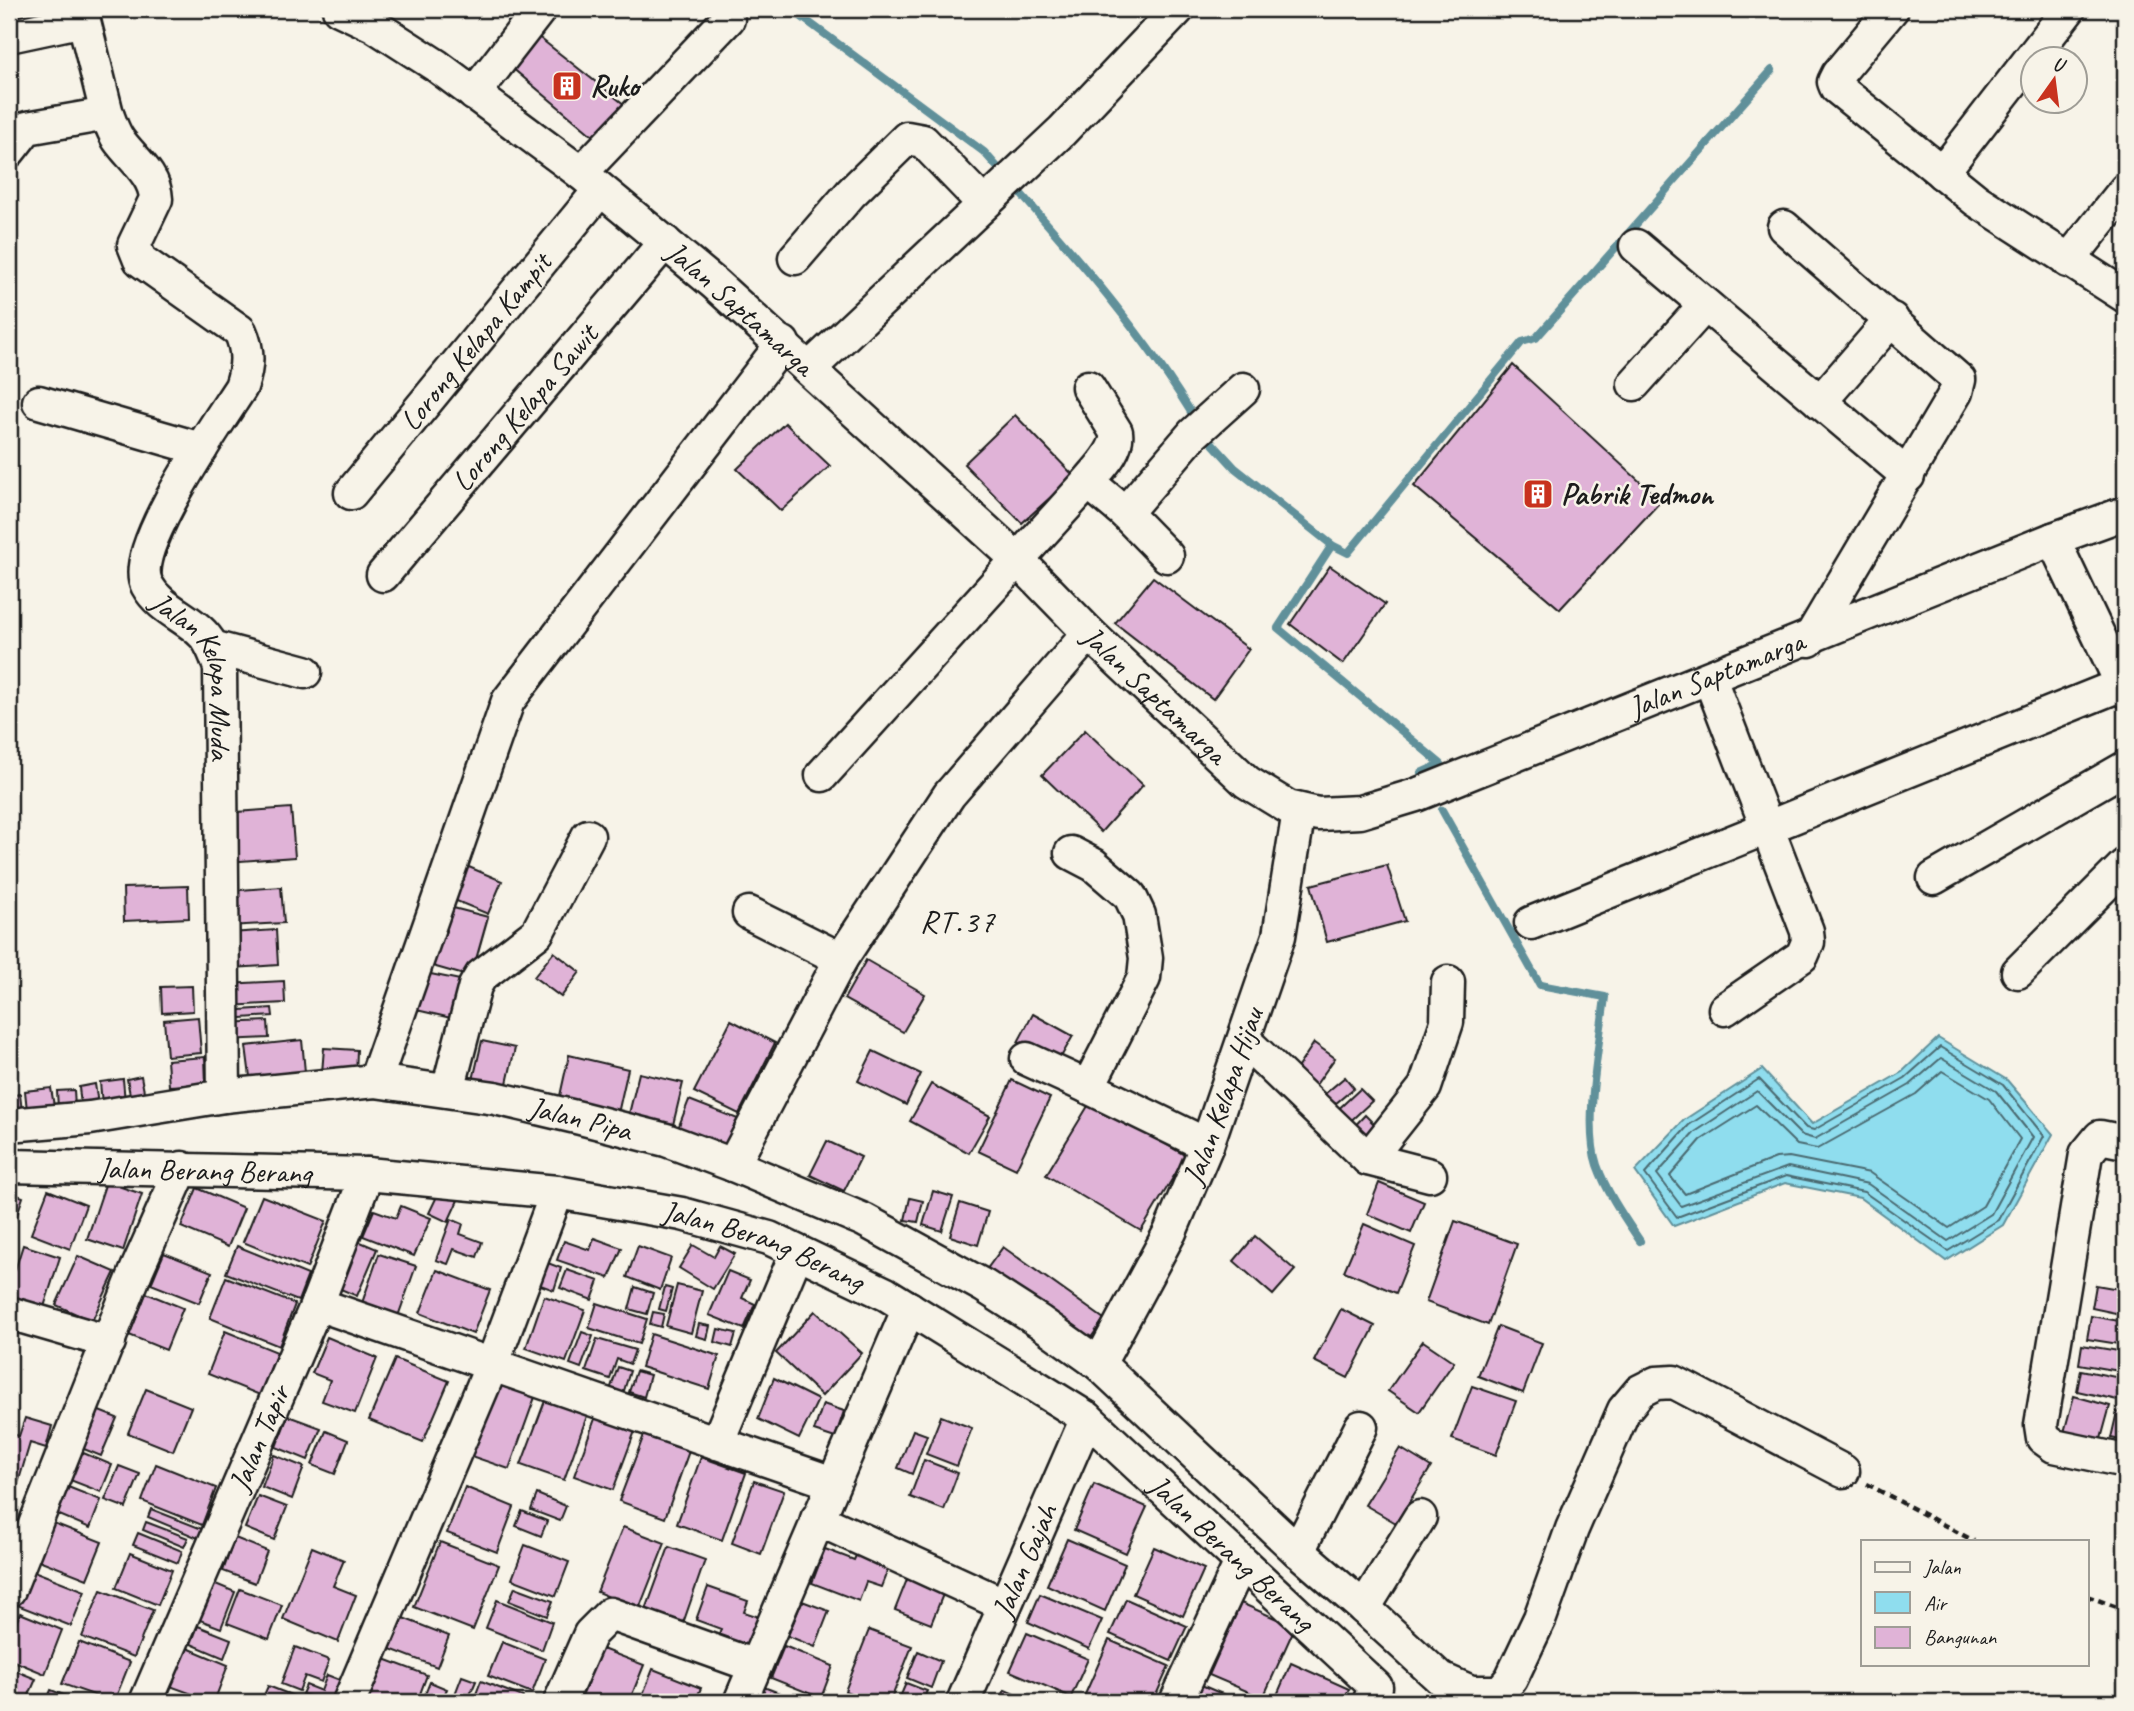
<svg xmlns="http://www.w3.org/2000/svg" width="2134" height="1711" font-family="Caveat,sans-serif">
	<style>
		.water { fill: #8fddee; stroke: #61909a; stroke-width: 2 }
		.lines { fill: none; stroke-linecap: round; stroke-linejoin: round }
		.shore { stroke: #4a6970; stroke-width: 2 }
		.stream { stroke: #61909a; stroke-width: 8 }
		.building { fill: #e0b3d7; stroke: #1c1c1c; stroke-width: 2 }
		.minor-casing { stroke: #1c1c1c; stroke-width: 37 }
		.path { stroke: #1c1c1c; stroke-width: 4.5; stroke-dasharray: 7 5; stroke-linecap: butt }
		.minor { stroke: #f7f3e8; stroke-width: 32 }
		.labels { text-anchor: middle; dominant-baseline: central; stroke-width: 5; stroke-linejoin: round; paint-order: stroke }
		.poi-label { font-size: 30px; font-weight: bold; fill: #1c1c1c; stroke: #f7f3e8; text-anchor: start }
		.street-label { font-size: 30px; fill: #1c1c1c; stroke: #f7f3e8 }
		.neighbourhood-label { font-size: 32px; letter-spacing: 2px; fill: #1c1c1c; stroke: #f7f3e8 }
	</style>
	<rect width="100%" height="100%" fill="#f7f3e8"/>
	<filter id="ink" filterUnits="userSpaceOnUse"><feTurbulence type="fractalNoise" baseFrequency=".0143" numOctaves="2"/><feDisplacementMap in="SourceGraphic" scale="14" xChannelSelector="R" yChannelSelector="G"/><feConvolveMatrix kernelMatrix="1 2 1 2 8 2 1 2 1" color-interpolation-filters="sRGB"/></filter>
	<g filter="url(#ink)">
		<polygon class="water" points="1938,1038 2007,1080 2053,1134 2003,1225 1946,1261 1860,1198 1785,1183 1674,1226 1635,1171 1684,1120 1762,1069 1812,1124 1902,1072"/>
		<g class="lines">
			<g class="shore">
				<polygon points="1940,1047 2003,1085 2044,1136 1998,1220 1948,1251 1864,1192 1786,1176 1677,1217 1645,1174 1689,1125 1759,1079 1806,1128 1814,1130 1905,1078"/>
				<polygon points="1941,1058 1996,1091 2033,1137 1991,1214 1948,1241 1868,1184 1788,1167 1681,1206 1657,1174 1695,1132 1757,1091 1801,1135 1815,1139 1910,1085"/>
				<polygon points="1942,1071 1989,1099 2020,1139 1983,1206 1949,1228 1870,1173 1789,1157 1776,1158 1685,1194 1670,1176 1701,1140 1756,1105 1797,1145 1817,1149 1916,1094"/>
			</g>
			<g class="stream">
				<polyline points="791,9 984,152 1006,177"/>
				<path d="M1014,186C1080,261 1146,336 1197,422"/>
				<polyline points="1203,433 1235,468 1332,545 1278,628 1441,764 1421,773"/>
				<polyline points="1332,545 1348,553 1522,342 1536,338 1772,70"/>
				<path d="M1442,810L1540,985L1605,997C1600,1041 1583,1124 1597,1165C1607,1193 1624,1217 1640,1241"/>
			</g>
		</g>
		<g class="building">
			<polygon points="536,35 625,105 599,141 511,67"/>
			<polygon points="1513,365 1661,501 1560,609 1414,486"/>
			<polygon points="1015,415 1074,476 1022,523 964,464"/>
			<polygon points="785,423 830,466 781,511 737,469"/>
			<polygon points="1330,566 1385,604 1343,664 1290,624"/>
			<polygon points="1153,577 1249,649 1213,699 1115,623"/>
			<polygon points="1085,730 1143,785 1101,832 1042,775"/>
			<polygon points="291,808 295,857 227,862 223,813"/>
			<polygon points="457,862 502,881 488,914 442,895"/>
			<polygon points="1387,865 1405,921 1327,942 1311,885"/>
			<polygon points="188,886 189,918 124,921 123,888"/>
			<polygon points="281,887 284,923 228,926 226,891"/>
			<polygon points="438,904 488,917 471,977 422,963"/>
			<polygon points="276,930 278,965 233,968 230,933"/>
			<polygon points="554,952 580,972 561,997 534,977"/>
			<polygon points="866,960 925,994 903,1032 844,999"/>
			<polygon points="416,971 460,980 451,1018 408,1008"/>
			<polygon points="284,981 285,1003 228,1006 227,984"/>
			<polygon points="192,986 193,1011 162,1013 161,987"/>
			<polygon points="272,1008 273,1016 226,1019 225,1011"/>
			<polygon points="1033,1014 1073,1036 1057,1064 1018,1042"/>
			<polygon points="198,1017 201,1053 167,1056 164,1020"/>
			<polygon points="731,1020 775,1043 739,1114 694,1092"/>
			<polygon points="268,1021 269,1038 224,1040 223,1023"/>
			<polygon points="302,1040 305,1072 250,1077 246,1046"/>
			<polygon points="482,1041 515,1048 506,1088 473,1080"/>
			<polygon points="1314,1043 1335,1058 1310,1093 1290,1079"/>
			<polygon points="324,1048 357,1050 356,1075 322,1073"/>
			<polygon points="873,1051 921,1074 906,1105 858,1081"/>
			<polygon points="569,1055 628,1069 617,1118 558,1105"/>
			<polygon points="205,1057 206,1084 169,1086 167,1060"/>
			<polygon points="639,1073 683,1083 672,1129 628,1118"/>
			<polygon points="141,1076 146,1102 132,1105 127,1079"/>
			<polygon points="1345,1077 1354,1088 1329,1109 1320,1098"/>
			<polygon points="123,1079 125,1102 102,1104 100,1082"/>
			<polygon points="1012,1080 1050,1098 1016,1169 978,1151"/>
			<polygon points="95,1084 98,1104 81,1106 79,1087"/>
			<polygon points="931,1084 990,1116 969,1153 910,1121"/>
			<polygon points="51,1088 54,1106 27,1110 25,1091"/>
			<polygon points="1360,1089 1372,1101 1343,1128 1332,1115"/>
			<polygon points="74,1090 75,1107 58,1108 57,1091"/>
			<polygon points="20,1094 22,1112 9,1113 9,1096"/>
			<polygon points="689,1100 743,1121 730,1152 677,1131"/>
			<polygon points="1091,1101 1186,1156 1141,1231 1046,1175"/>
			<polygon points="1365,1115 1376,1126 1359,1143 1348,1133"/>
			<polygon points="827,1141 861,1157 844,1191 810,1175"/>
			<polygon points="106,1182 142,1194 123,1251 87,1239"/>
			<polygon points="1379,1183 1424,1202 1411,1233 1367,1214"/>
			<polygon points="197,1188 244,1208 228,1247 181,1227"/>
			<polygon points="48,1190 86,1205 70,1249 31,1234"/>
			<polygon points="440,1190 459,1198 448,1222 429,1213"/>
			<polygon points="933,1191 953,1197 942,1231 923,1225"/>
			<polygon points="9,1192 23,1197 10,1235 9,1235"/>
			<polygon points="262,1196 326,1221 307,1268 243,1242"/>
			<polygon points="910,1198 923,1201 918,1222 905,1220"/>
			<polygon points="960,1203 988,1212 978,1245 950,1236"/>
			<polygon points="401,1206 431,1218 414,1256 363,1236 374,1210 396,1218"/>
			<polygon points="451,1219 463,1224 460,1234 482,1242 477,1257 454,1249 448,1264 436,1260"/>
			<polygon points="1455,1221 1517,1244 1488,1325 1426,1302"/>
			<polygon points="1364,1224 1415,1246 1396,1293 1344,1271"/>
			<polygon points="1255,1236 1295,1270 1273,1295 1234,1261"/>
			<polygon points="351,1238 377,1249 357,1296 331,1285"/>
			<polygon points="594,1238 622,1248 609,1278 557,1260 564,1241 590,1250"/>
			<polygon points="23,1245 60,1257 43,1310 9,1299 9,1289"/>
			<polygon points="693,1245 714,1257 720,1246 735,1254 713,1289 679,1268"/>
			<polygon points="237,1246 308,1275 298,1301 226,1273"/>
			<polygon points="638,1246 671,1258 660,1290 627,1277"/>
			<polygon points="1003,1247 1104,1319 1083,1349 981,1277"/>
			<polygon points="164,1253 212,1272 199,1303 151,1284"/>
			<polygon points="379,1254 416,1266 397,1319 361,1306"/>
			<polygon points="78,1256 115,1272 92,1321 56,1305"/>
			<polygon points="540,1260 561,1268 554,1290 532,1282"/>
			<polygon points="437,1270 490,1290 473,1334 420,1313"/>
			<polygon points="567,1270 599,1281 592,1300 560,1288"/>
			<polygon points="728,1271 750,1280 742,1298 755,1304 744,1329 709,1315"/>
			<polygon points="226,1277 295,1304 279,1346 210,1318"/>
			<polygon points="677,1285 702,1291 691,1333 666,1326"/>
			<polygon points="2096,1285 2125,1290 2125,1315 2092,1308"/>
			<polygon points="635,1287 653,1293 647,1314 629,1309"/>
			<polygon points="665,1287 672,1289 666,1311 659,1309"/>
			<polygon points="146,1293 183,1308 166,1350 129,1335"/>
			<polygon points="544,1296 585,1310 566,1362 526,1348"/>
			<polygon points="597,1303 647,1319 639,1344 589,1328"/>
			<polygon points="1341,1309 1375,1326 1348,1378 1314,1361"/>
			<polygon points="815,1311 862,1353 822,1396 776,1353"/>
			<polygon points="653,1312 664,1314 661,1327 650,1324"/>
			<polygon points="2091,1316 2125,1322 2125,1345 2087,1339"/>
			<polygon points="699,1324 710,1326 707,1339 696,1336"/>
			<polygon points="1498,1326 1542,1343 1523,1393 1478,1376"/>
			<polygon points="718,1329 736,1333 732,1347 715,1342"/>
			<polygon points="225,1331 277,1352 260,1395 208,1374"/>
			<polygon points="582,1332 593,1336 581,1368 570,1364"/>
			<polygon points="651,1334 719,1356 709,1389 641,1367"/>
			<polygon points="327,1337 377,1358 355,1413 322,1401 330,1380 312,1373"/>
			<polygon points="597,1339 635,1350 630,1364 617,1359 610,1379 586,1371"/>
			<polygon points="1423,1341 1454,1362 1419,1412 1388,1391"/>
			<polygon points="2082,1345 2125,1352 2125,1372 2079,1364"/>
			<polygon points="395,1359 449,1381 423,1442 369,1420"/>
			<polygon points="618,1367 630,1371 623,1394 610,1390"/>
			<polygon points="2081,1370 2125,1379 2122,1401 2077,1391"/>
			<polygon points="636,1371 650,1375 644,1397 629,1392"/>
			<polygon points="774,1378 818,1400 799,1439 758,1419"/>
			<polygon points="491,1381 535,1397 509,1469 465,1454"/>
			<polygon points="1472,1386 1516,1401 1496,1455 1452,1439"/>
			<polygon points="146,1389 191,1407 173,1451 128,1433"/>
			<polygon points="2074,1396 2110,1406 2099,1446 2063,1436"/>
			<polygon points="546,1398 588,1413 564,1480 521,1465"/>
			<polygon points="823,1404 844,1411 835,1438 814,1431"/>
			<polygon points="89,1407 117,1418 101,1456 74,1445"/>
			<polygon points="2117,1412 2125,1414 2125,1441 2111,1438"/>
			<polygon points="288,1416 321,1428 308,1460 276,1447"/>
			<polygon points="596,1416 635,1431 613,1490 574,1476"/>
			<polygon points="941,1416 972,1428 957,1466 926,1454"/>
			<polygon points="25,1418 52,1426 46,1448 30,1443 16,1490 9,1488 9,1433 19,1436"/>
			<polygon points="913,1430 927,1435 912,1474 898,1468"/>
			<polygon points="326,1431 348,1440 335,1474 312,1465"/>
			<polygon points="644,1435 689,1451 665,1518 619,1501"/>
			<polygon points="1400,1448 1431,1467 1396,1523 1365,1505"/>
			<polygon points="81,1452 112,1465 101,1492 70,1480"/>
			<polygon points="274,1455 304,1467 292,1499 262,1487"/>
			<polygon points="701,1457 746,1473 722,1540 677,1524"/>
			<polygon points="924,1460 958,1473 944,1510 910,1497"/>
			<polygon points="156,1464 216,1488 202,1525 142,1501"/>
			<polygon points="119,1466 140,1474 126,1508 105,1500"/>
			<polygon points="754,1481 784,1491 761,1554 732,1543"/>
			<polygon points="1094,1484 1147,1507 1126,1553 1074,1530"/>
			<polygon points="68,1487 101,1500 90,1528 57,1514"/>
			<polygon points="465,1487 514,1507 497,1552 447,1533"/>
			<polygon points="537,1494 566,1506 560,1521 531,1510"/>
			<polygon points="258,1496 287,1507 274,1540 245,1528"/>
			<polygon points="151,1509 202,1529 198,1538 148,1517"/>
			<polygon points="522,1511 547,1521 541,1536 516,1526"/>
			<polygon points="51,1522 102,1542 87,1579 36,1559"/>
			<polygon points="146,1522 188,1538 184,1547 143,1530"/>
			<polygon points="623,1527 665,1543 639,1609 597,1592"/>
			<polygon points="138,1533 182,1551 178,1563 133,1545"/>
			<polygon points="235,1538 267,1551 255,1583 223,1571"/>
			<polygon points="1067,1539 1125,1564 1105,1611 1047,1585"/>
			<polygon points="440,1542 499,1565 473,1630 414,1607"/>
			<polygon points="525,1545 569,1562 556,1596 512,1579"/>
			<polygon points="312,1547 344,1560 333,1586 356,1595 338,1642 283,1619"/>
			<polygon points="669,1547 705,1560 680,1632 643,1618"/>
			<polygon points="1154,1547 1204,1569 1183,1616 1133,1594"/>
			<polygon points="825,1549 854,1560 858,1551 890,1564 881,1587 866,1582 859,1601 812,1583"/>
			<polygon points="130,1553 172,1570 158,1605 116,1588"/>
			<polygon points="31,1570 85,1591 71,1626 17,1605"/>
			<polygon points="910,1572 946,1587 931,1624 895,1610"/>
			<polygon points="206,1580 235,1592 221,1628 192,1617"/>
			<polygon points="515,1587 553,1601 547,1616 509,1601"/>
			<polygon points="708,1587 748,1601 744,1612 759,1617 749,1648 718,1638 721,1629 696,1620"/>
			<polygon points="240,1589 282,1605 269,1639 227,1623"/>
			<polygon points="101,1590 153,1610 134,1657 82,1637"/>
			<polygon points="1040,1594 1102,1620 1089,1649 1028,1622"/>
			<polygon points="1126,1599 1187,1626 1171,1661 1110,1634"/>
			<polygon points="497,1600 552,1622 542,1650 486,1628"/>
			<polygon points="802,1601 829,1611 815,1647 788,1636"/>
			<polygon points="1241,1603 1295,1627 1263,1698 1209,1675"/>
			<polygon points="20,1613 62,1630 45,1674 9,1659 9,1641"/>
			<polygon points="403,1618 449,1636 437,1667 390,1649"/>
			<polygon points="198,1626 231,1639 224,1658 191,1644"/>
			<polygon points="869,1630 912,1646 890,1702 873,1702 845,1691"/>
			<polygon points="1027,1633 1088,1659 1071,1697 1010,1671"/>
			<polygon points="1109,1640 1169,1666 1153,1702 1091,1702 1083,1699"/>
			<polygon points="79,1642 130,1662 114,1702 62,1684"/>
			<polygon points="502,1642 545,1659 532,1693 488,1676"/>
			<polygon points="592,1645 644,1665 629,1702 569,1702"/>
			<polygon points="784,1646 833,1666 821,1698 771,1678"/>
			<polygon points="185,1647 228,1665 214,1702 170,1686"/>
			<polygon points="295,1647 329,1660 321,1682 305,1676 299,1691 281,1684"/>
			<polygon points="918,1651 941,1661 931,1688 907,1678"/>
			<polygon points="379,1657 427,1675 417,1702 370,1702 362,1699"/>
			<polygon points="1291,1663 1349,1689 1343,1702 1274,1702"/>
			<polygon points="9,1668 36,1679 26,1702 9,1702"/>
			<polygon points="653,1669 701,1688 695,1702 640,1702"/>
			<polygon points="327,1675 340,1680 331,1702 302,1694 306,1685 321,1691"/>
			<polygon points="462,1676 476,1681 467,1702 452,1702"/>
			<polygon points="481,1681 523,1697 521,1702 473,1702"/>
			<polygon points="430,1682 447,1689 441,1702 422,1702"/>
			<polygon points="906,1683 927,1691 922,1702 898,1702"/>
			<polygon points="1199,1684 1241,1702 1191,1702"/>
			<polygon points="268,1686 309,1702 261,1702"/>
			<polygon points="761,1686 803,1702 755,1702"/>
			<polygon points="51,1690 81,1702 46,1702"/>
			<polygon points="1005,1690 1033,1702 999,1702"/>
		</g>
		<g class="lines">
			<g class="minor-casing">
				<g id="minor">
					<path id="s1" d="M339,9L373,25L437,66L581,173L715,284L1017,559L1089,633L1247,782L1288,807L1318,814L1360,812L1416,795L2053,539L2125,513"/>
					<polyline points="1892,9 1838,74 1834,82 1836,87 1976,200 2125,296"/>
					<polyline points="9,36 84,20"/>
					<polyline points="474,94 540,9"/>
					<path id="s2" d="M107,114C110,122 113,131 118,139C131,158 155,174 156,199L134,245L140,260L240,331C249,351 248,366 241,387C220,420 128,550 147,585C160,609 186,616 203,634C212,643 216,656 220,668L224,1096"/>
					<polyline points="9,151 27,128 107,114 81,9"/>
					<polyline points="581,173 728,19"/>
					<polyline points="1942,173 2069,9"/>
					<polyline points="1784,227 1959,380 1956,392 1809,640"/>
					<polyline points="1636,246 1908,476"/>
					<polyline points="795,258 851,193 907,138 923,141 984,204"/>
					<polyline points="2068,261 2125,190"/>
					<polyline points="809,369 1062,131 1178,9"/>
					<polyline points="1634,384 1705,305"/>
					<polyline points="39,402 201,449"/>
					<polyline points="1820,402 1892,319"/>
					<polyline points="1088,482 1125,513 1167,556"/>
					<path id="s3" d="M351,493L600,190"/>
					<polyline points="1125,513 1193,434 1243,389"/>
					<polyline points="2053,539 2125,691"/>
					<path id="s4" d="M383,575L665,242"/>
					<polyline points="212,647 305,672"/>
					<polyline points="1710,679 1807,931 1808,942 1802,956 1725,1009"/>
					<path d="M822,775L1088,482C1099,468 1119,450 1116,432L1088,387"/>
					<polyline points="1934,878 2125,768"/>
					<polyline points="749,913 841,959"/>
					<polyline points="1531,923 2125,683"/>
					<polyline points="2018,972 2125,865"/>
					<polyline points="1244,1040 1368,1159 1430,1175"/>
					<polyline points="1027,1059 1088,1087 1144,978 1146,958 1139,915 1130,896 1094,865 1071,853"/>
					<polyline points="375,1081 508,701 783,343"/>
					<polyline points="1088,1087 1207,1145"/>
					<polyline points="448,1090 475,986 481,976 537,933 588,836"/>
					<path id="s5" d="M9,1125L90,1118L224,1096L375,1081L495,1098L580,1118L666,1140L733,1165L864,1220L984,1286L1040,1322L1099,1364L1298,1551L1364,1608L1441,1679L1471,1692H1500L1511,1679L1540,1618L1572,1529L1624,1410L1640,1391L1656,1383L1674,1382L1843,1471"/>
					<polyline points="2125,1142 2100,1137 2086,1154 2041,1425 2043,1438 2054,1446 2125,1461"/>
					<polyline points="1368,1159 1425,1087 1447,1022 1448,982"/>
					<polyline points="733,1165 841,959 949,795 1089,633"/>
					<path id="s6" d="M9,1166L367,1174L557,1192L682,1214L769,1238L886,1294L1087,1418L1376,1687L1369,1702"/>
					<polyline points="317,1304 833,1483"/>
					<polyline points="9,1313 109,1342"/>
					<path id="s7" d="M1099,1364L1170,1232L1207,1145L1279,936L1299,811"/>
					<polyline points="717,1443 797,1252"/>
					<polyline points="817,1519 1005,1605"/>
					<polyline points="1298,1551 1361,1427"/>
					<polyline points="9,1590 137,1269 182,1168"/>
					<polyline points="1364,1608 1420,1517"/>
					<path id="s8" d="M146,1702L317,1304L367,1174"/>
					<polyline points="349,1702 492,1365 557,1192"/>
					<polyline points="560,1702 590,1634 610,1614 755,1666"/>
					<polyline points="740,1702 909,1308"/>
					<path id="s9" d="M963,1702L1087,1418"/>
					<polyline points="1176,1702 1241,1562"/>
				</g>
			</g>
			<g class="path">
				<polyline points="1867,1484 1974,1541"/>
				<polyline points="2087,1596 2125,1610"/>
			</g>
			<use href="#minor" class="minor"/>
		</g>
	</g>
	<defs>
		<g id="building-square" transform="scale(1.575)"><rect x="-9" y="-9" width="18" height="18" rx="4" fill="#c8321e" stroke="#f7f3e8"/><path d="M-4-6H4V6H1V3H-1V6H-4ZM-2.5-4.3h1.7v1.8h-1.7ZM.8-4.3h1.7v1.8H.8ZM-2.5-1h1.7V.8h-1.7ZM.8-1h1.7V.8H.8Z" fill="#fff"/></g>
	</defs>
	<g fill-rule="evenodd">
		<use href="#building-square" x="567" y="86"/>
		<use href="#building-square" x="1538" y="494"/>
	</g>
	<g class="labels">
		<g class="poi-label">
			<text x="590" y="86">Ruko</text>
			<text x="1561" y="494">Pabrik Tedmon</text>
		</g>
		<g class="street-label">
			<text stroke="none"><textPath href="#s1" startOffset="502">Jalan Saptamarga</textPath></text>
			<text stroke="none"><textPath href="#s3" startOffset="196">Lorong Kelapa Kampit</textPath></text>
			<text stroke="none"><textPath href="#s4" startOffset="219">Lorong Kelapa Sawit</textPath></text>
			<text stroke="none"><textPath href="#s1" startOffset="1699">Jalan Saptamarga</textPath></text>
			<text stroke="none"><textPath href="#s2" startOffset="681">Jalan Kelapa Muda</textPath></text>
			<text stroke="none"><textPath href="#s1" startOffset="1069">Jalan Saptamarga</textPath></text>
			<text stroke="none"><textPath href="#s7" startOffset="296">Jalan Kelapa Hijau</textPath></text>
			<text stroke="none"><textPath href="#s5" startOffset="578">Jalan Pipa</textPath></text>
			<text stroke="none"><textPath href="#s6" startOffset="196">Jalan Berang Berang</textPath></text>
			<text stroke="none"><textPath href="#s6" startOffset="763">Jalan Berang Berang</textPath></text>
			<text stroke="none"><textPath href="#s8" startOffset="287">Jalan Tapir</textPath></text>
			<text stroke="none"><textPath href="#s6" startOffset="1330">Jalan Berang Berang</textPath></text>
			<text stroke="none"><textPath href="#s9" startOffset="154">Jalan Gajah</textPath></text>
		</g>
		<g class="neighbourhood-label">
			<text x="958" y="921">RT.37</text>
		</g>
	</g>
	<rect width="2134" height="1711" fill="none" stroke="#f7f3e8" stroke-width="35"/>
	<rect x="18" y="18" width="2099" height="1676" fill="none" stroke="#1c1c1c" stroke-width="2.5" filter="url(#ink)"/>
	<rect x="1861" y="1540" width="228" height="126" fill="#f7f3e8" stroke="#9f9d96" stroke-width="2"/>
	<rect x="1875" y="1562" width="35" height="10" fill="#f7f3e8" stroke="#9f9d96" stroke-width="2"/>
	<text x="1924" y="1574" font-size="21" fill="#1c1c1c">Jalan</text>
	<rect x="1875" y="1592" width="35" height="21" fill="#8fddee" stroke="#9f9d96" stroke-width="2"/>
	<text x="1924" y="1610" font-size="21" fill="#1c1c1c">Air</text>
	<rect x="1875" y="1627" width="35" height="21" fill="#e0b3d7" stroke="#9f9d96" stroke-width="2"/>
	<text x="1924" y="1644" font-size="21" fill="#1c1c1c">Bangunan</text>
	<g transform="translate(2054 80) rotate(14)"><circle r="33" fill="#f7f3e8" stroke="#9f9d96" stroke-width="2"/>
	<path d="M0-5L12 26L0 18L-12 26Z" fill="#c8321e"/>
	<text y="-10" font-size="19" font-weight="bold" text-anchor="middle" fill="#1c1c1c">U</text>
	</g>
</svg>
